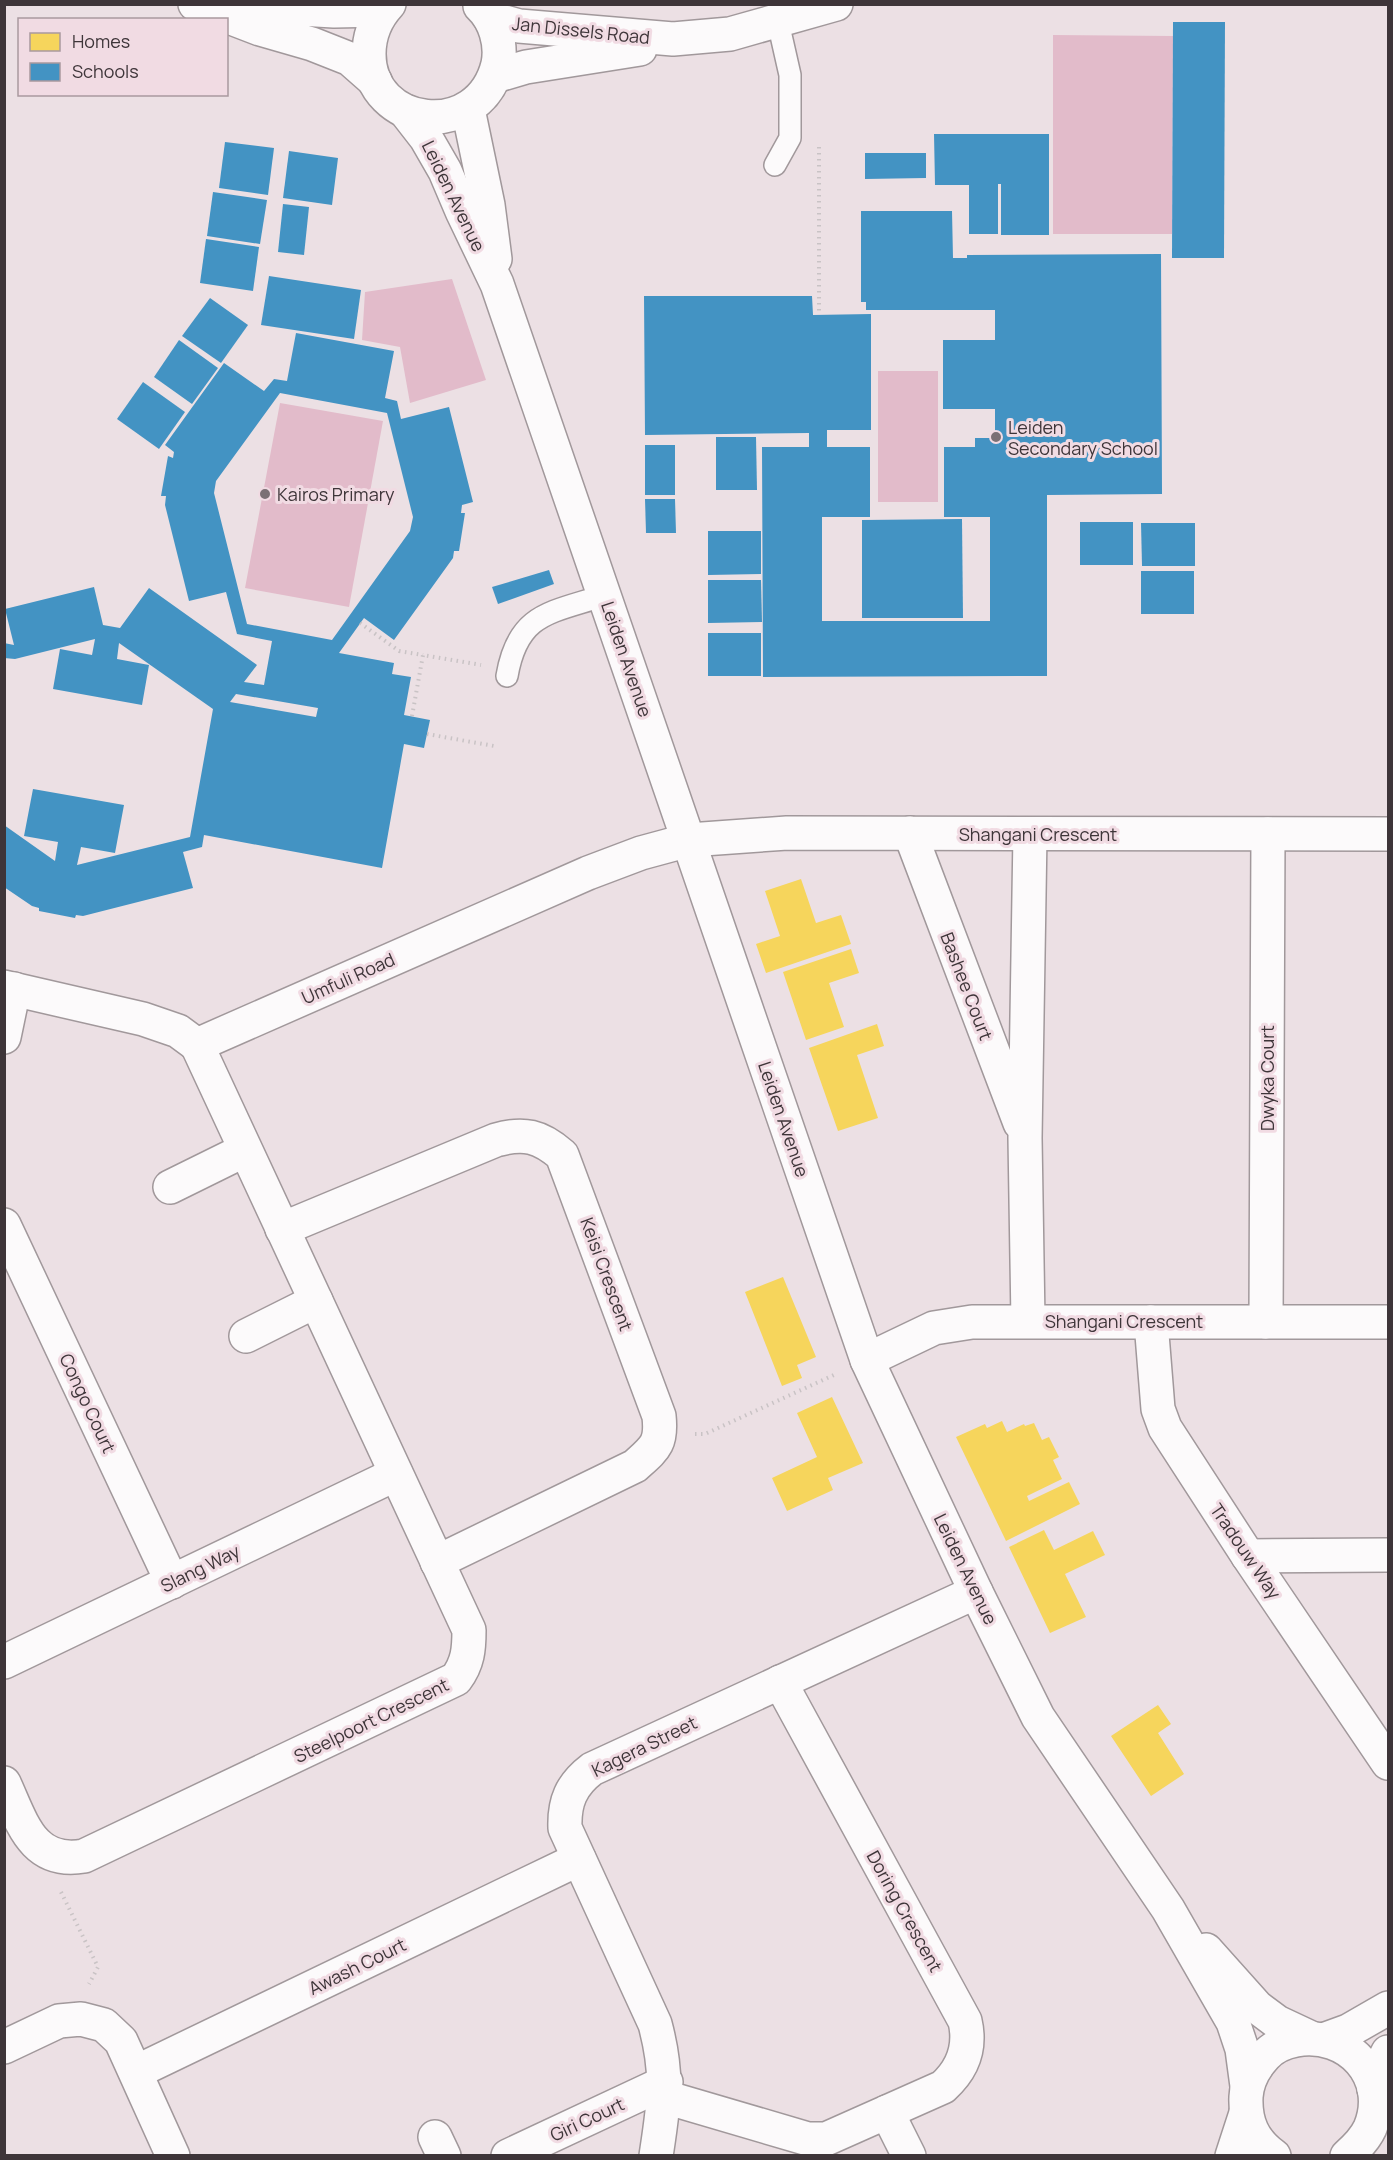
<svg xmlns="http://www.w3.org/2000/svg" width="1393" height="2160" font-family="Manrope,sans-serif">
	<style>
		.green { fill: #e2bbca }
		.homes { fill: #f6d55c }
		.schools { fill: #4393c3; fill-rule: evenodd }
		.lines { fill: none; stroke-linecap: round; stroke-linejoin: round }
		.lane-casing { stroke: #a1989b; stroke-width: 24 }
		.street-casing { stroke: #a1989b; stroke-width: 36 }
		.secondary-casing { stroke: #a1989b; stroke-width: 36 }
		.path { stroke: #c9c3c5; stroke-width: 4; stroke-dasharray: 1.5 4.5; stroke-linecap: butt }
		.lane { stroke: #fcfafb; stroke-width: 21 }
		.street { stroke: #fcfafb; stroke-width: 33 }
		.secondary { stroke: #fcfafb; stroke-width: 33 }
		.poi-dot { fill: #7b7175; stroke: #f1dbe3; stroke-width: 2 }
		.labels { text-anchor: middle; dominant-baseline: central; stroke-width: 6; stroke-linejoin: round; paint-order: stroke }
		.street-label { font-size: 18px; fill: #3e3539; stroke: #f1dbe3 }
		.poi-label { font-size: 18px; fill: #3e3539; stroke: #f1dbe3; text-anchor: start }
	</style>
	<rect width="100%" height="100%" fill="#ece0e4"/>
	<g class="green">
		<polygon points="1053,35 1173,36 1172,234 1053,234"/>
		<polygon points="452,279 486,380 410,403 400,347 362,340 365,292"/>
		<rect x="878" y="371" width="60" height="131"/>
		<polygon points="280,403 383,421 349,607 245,588"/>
	</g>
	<g class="homes">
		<polygon points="801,879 816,923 841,915 851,944 766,973 756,944 780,936 765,891"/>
		<polygon points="851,949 859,973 829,983 844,1027 806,1040 783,972"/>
		<polygon points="877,1024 884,1046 857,1055 878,1118 838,1131 809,1048"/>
		<polygon points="783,1277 816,1357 797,1365 802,1378 782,1386 745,1292"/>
		<polygon points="832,1397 863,1463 828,1478 833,1490 787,1511 772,1478 817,1457 797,1413"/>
		<polygon points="1002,1421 1007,1432 1024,1424 1025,1426 1034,1423 1042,1440 1049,1437 1059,1457 1053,1460 1062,1479 1027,1496 1029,1501 1069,1482 1080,1504 1006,1541 956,1437 985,1424 987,1428"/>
		<polygon points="1044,1530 1054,1550 1093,1531 1105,1555 1065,1574 1086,1617 1050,1633 1009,1547"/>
		<polygon points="1158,1705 1171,1724 1158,1733 1184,1774 1151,1796 1111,1736"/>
	</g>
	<g class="schools">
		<polygon points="1173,22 1225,22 1224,258 1172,258"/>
		<polygon points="934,134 1049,134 1049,235 1001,235 1001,184 998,184 998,234 969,234 969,185 935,185"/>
		<polygon points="225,142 274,148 268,195 219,188"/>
		<polygon points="289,151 338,158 332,205 283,198"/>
		<polygon points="865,153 926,153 926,178 865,179"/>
		<polygon points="213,192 267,200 260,244 207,236"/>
		<polygon points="283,204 309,207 304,255 278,252"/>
		<polygon points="861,211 952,211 953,258 967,258 967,255 1161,254 1162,494 1047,495 1047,676 763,677 762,447 809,447 809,433 645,435 644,296 812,296 813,315 871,314 871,430 827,430 827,447 870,447 870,517 822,517 822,621 990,621 990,517 944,517 944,447 975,447 975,438 995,438 995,409 943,409 943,340 995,340 995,310 866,310 866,302 861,302"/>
		<polygon points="206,239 259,247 253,291 200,283"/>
		<polygon points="269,276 361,290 354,339 261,325"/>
		<polygon points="210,298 248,325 221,363 182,336"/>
		<path d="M296,333L394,351L385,398L397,401L401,419L449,407L473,502L462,505L461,513H465L459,551H454L453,558L394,640L364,618L339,653L394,663L392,674L411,677L404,715L430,720L424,748L404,744L382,868L204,835L202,847L183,852L193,888L83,916L76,915L75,918L39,911V908L32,906L4,887V825L55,861L58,842L24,836L33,789L124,805L115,853L81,847L77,865L190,837L213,709L119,643L117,659L149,665L142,705L53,689L60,649L92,655L95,639L15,659L4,658V643L14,645L5,609L94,587L103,625L120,628L149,588L257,665L244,682L264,685L272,641L237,634L226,592L189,601L165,505L166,496H161L168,456L173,458L174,452L165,445L224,363L264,391L274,379L287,381ZM280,393L387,413L413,517L410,531L332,640L247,624L214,493L216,481ZM236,694L318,708L316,717L230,702Z"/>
		<polygon points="179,340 218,368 192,404 154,377"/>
		<polygon points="143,382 185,412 159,449 117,419"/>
		<polygon points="716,437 756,437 757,490 716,490"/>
		<rect x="645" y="445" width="30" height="50"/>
		<polygon points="645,499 675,499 676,533 646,533"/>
		<polygon points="962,519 963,618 862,618 862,520"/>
		<rect x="1080" y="522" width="53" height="43"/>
		<polygon points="1141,523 1195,523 1195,566 1142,566"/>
		<polygon points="708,531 761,531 761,574 708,575"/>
		<polygon points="549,570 554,584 498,604 492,587"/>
		<rect x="1141" y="571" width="53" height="43"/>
		<polygon points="708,580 761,580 762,622 708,623"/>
		<rect x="708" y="633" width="53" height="43"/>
	</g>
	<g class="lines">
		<g class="lane-casing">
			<g id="lane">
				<polyline points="775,165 790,138 790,75 778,22"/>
				<path d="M507,676C518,612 551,613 605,595"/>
			</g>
		</g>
		<g class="street-casing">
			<g id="street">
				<polyline points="468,109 488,205 495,259"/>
				<polyline points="405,111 426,138 445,171 462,211 497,284 867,1360 976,1592 1038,1717 1168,1909 1233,2022 1242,2049 1247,2086"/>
				<polyline points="910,833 1020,1123"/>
				<polyline points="4,987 143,1019 178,1031 197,1045 588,873 641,853 689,840 787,833 1388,834"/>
				<polyline points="4,1037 14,989"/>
				<polyline points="170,1187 245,1150"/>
				<polyline points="4,1225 172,1582"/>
				<path d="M282,1229L496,1140C524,1132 540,1136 562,1155L659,1416C662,1444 655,1448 635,1466L437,1562"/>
				<polyline points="1028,1321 1025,1138 1030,834"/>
				<polyline points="1151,1322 1158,1409 1165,1428 1248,1556 1388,1763"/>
				<polyline points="1266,1322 1268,834"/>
				<polyline points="246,1336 316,1301"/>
				<polyline points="867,1360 934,1328 972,1322 1388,1322"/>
				<polyline points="1248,1556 1388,1555"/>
				<polyline points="4,1662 396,1474"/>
				<path d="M4,1783C22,1822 32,1865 84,1856L456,1679C468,1663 469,1649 469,1630L197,1045"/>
				<polyline points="1206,1950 1257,2007 1277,2022 1309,2037"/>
				<polyline points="1326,2039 1348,2031 1388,2008"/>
				<polyline points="4,2047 59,2021 81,2019 104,2025 121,2041 173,2156"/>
				<polyline points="136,2072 579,1859"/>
				<polyline points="1374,2089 1380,2068 1388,2052"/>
				<path d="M665,2097L808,2139H826L943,2087C963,2069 971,2047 965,2021L780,1682"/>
				<polyline points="887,2112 909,2156"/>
				<polyline points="435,2137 444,2156"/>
				<polyline points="508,2156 666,2082"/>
				<path d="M656,2156C664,2103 669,2076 655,2024L565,1828C564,1802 571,1785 592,1769L976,1592"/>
				<polyline points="1232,2156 1246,2113"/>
				<path d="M1274,2156C1253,2141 1245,2122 1246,2097C1247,2081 1254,2068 1265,2056C1273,2047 1285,2042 1296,2040C1348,2031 1391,2077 1370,2128C1365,2139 1356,2148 1347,2156"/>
			</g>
		</g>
		<g class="secondary-casing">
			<g id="secondary">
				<polyline points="195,4 260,29 312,44 350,59 375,81"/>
				<path d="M389,4C376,18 369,35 369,54C369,128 479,143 498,64C502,44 495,20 480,6"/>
				<polyline points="229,5 334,11 383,10"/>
				<polyline points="490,18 519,26 673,39 730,34 836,4"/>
				<polyline points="495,76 526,67 640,49"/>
			</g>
		</g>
		<g class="path">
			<polyline points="819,147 819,315"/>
			<polyline points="360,623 399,651 423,655"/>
			<polyline points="412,716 423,655 481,665"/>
			<polyline points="427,734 494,746"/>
			<polyline points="695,1434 705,1434 836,1374"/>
			<polyline points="61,1892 98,1967 89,1984"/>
		</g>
		<use href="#lane" class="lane"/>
		<use href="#street" class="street"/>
		<use href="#secondary" class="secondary"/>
	</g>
	<g class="poi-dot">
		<circle cx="996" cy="437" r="6"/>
		<circle cx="265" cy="494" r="6"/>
	</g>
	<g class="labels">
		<g class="street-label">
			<text transform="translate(581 30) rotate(6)">Jan Dissels Road</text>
			<text transform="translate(454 196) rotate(64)">Leiden Avenue</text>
			<text transform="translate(627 659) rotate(71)">Leiden Avenue</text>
			<text x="1038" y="834">Shangani Crescent</text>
			<text transform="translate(348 978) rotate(-24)">Umfuli Road</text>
			<text transform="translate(967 986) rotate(69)">Bashee Court</text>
			<text transform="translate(1267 1078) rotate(-90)">Dwyka Court</text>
			<text transform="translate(784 1119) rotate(71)">Leiden Avenue</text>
			<text transform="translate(607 1274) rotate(70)">Keisi Crescent</text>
			<text x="1124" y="1321">Shangani Crescent</text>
			<text transform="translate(88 1403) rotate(65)">Congo Court</text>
			<text transform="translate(1246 1551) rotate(56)">Tradouw Way</text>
			<text transform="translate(200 1568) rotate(-26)">Slang Way</text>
			<text transform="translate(966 1569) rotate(64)">Leiden Avenue</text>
			<text transform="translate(371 1720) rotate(-26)">Steelpoort Crescent</text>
			<text transform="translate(644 1746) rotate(-26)">Kagera Street</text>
			<text transform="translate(905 1911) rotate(61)">Doring Crescent</text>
			<text transform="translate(357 1966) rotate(-26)">Awash Court</text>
			<text transform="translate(587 2119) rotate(-25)">Giri Court</text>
		</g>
		<g class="poi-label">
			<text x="1008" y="427">Leiden<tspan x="1008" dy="21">Secondary School</tspan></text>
			<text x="277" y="494">Kairos Primary</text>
		</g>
	</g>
	<rect width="1393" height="2160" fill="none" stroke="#3e3539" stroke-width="12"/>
	<rect x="18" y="18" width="210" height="78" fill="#f1dbe3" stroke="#a9999f" stroke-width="1.5"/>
	<rect x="30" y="33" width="30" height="18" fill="#f6d55c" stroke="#a9999f" stroke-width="1.5"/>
	<text x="72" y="48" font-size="18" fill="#3e3539">Homes</text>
	<rect x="30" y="63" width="30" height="18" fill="#4393c3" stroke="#a9999f" stroke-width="1.5"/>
	<text x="72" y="78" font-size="18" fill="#3e3539">Schools</text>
</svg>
